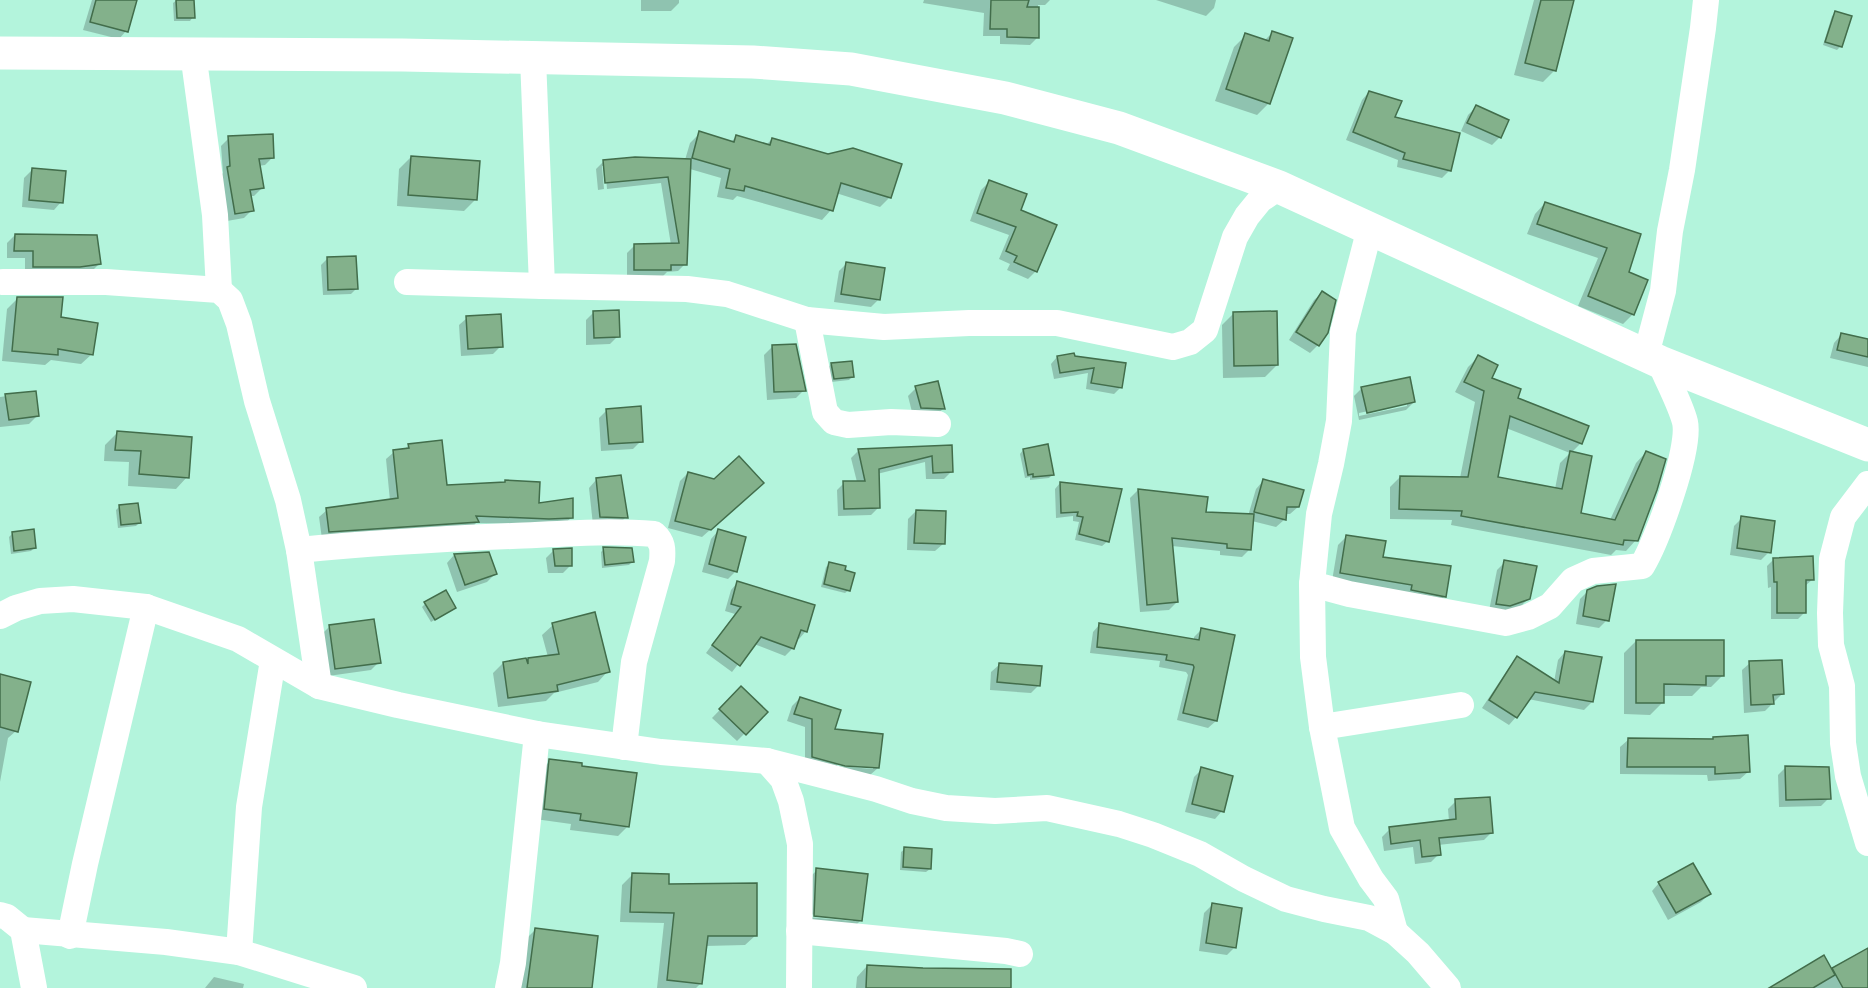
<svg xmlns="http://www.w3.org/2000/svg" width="1868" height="988" font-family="'Work Sans',sans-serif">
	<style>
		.shadow { fill: #0003; fill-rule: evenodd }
		.building { fill: #83b18b; stroke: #426d4b; stroke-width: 1.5 }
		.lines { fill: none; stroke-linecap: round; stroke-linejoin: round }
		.street { stroke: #fff; stroke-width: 26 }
		.secondary { stroke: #fff; stroke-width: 33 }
	</style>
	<rect width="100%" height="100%" fill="#b3f4dc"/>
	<g class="shadow">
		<polygon points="92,0 136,0 126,31 119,39 83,30"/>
		<polygon points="177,0 193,0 193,17 190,21 174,21 173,3"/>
		<polygon points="641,0 679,0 679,3 671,11 641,11"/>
		<polygon points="924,0 1050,0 1045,5 1038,5 1037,38 1030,45 1000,44 1000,36 983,36 984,13 923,3"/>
		<polygon points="1156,0 1216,0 1214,8 1206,16"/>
		<polygon points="1534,0 1573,0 1555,70 1543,82 1514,75"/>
		<polygon points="1836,13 1841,46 1837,50 1823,45 1832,16"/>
		<polygon points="1272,33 1269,103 1257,115 1215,101 1234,47 1246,35 1264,41"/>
		<polygon points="1369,92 1393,118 1450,170 1442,178 1397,167 1398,160 1346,140 1362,100"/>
		<polygon points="1476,107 1500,137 1492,145 1461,131 1468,115"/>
		<polygon points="700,133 731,142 736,137 766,145 772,139 827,155 900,165 889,198 880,207 836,193 831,210 822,220 737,196 733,200 717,197 721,178 690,169 685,264 678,271 667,272 662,277 627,277 627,253 635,245 671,245 661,183 607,189 605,166 602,166 604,189 598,190 596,169 603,162 685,160 690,143"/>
		<polygon points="229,138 273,157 265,165 258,166 262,188 254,196 250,196 252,210 244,218 227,221 220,176 223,173 221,146"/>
		<polygon points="411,157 476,199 464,211 397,206 399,169"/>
		<polygon points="32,170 61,202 54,210 22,207 24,178"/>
		<polygon points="989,182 1019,210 1036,271 1028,279 1007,270 1010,264 999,259 1009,235 970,221 981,190"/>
		<polygon points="1545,203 1640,235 1627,273 1633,314 1623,324 1578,306 1598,258 1527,234 1535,214"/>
		<polygon points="15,235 100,263 92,271 25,274 25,258 7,258 7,243"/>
		<polygon points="327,259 357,288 351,294 323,295 321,265"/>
		<polygon points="847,263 879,299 871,307 834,302 839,271"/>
		<polygon points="1322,293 1318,345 1310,353 1289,340 1314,300"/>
		<polygon points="18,298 60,318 92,354 81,364 51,360 45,365 2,361 7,309"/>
		<polygon points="594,312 618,336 610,344 586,345 586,320"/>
		<polygon points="1234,313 1277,365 1265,377 1223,378 1222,325"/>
		<polygon points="467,318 501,346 493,354 461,356 459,325"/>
		<polygon points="1841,335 1868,341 1868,367 1830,358 1834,343"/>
		<polygon points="772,347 804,390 796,398 767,400 764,355"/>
		<polygon points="1057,357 1073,357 1124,365 1121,387 1114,394 1086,389 1088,373 1054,379 1051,364"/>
		<path d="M1478,357L1490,379L1581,443L1571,453L1579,514L1610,520L1636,463L1646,452L1636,540L1626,551L1616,550L1611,555L1451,525L1452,520L1390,519V487L1400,477L1460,478L1475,402L1455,392L1468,367ZM1506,428L1570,453L1560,463L1555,489L1496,479Z"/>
		<polygon points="831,364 852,377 849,380 831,382 828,368"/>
		<polygon points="916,388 943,409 935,416 913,416 908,396"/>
		<path d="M1362,388L1414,402L1406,410L1359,420L1354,396ZM1407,403V406L1359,416V413Z"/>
		<polygon points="35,392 37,416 29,424 0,427 0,397"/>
		<polygon points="607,410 641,441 633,449 601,451 599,418"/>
		<polygon points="117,433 187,477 176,489 128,486 129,462 104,461 105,445"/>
		<polygon points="409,445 446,487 537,504 571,518 563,525 476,523 470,530 322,539 319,517 327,510 390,501 386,459 394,452 403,451"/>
		<polygon points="950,446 952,471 944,479 926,479 925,462 877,474 878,508 871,515 838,516 837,490 844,483 857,482 851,458 858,451"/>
		<polygon points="1023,450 1053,474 1049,478 1030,480 1030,477 1025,478 1020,454"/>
		<polygon points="688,473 754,491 702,537 668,528 680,481"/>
		<polygon points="596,480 626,517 618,525 593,525 589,488"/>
		<polygon points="1263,481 1298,507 1290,514 1285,514 1284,520 1276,527 1252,521 1250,549 1242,557 1220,555 1220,551 1172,546 1177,602 1169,610 1140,612 1130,498 1138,490 1206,498 1204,513 1248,516 1256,489"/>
		<polygon points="1060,483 1108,541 1102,546 1075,540 1079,522 1073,521 1073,516 1056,518 1055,489"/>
		<polygon points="119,507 139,523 136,526 118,528 116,510"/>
		<polygon points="916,511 943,544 935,551 907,550 908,519"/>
		<polygon points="1742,518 1769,552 1761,560 1730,555 1734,526"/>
		<polygon points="718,531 736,571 728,579 702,572 711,539"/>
		<polygon points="13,533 34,548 31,551 11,554 9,537"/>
		<polygon points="1346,537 1382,558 1445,596 1437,604 1332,581 1338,545"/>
		<polygon points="604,549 633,561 629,565 602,568 601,552"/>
		<polygon points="554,550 571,565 563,573 548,573 546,558"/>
		<polygon points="488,554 495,574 487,582 457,592 447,563 454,555"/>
		<polygon points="1773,560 1813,579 1805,586 1805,612 1798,619 1771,619 1771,587 1768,588 1767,566"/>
		<polygon points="1505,562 1529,598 1521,606 1501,614 1489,611 1497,570"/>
		<polygon points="830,564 849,590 845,593 821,587 826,567"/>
		<polygon points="738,582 806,631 799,639 797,638 792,649 785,656 754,644 732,672 706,653 735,614 725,611 731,590"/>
		<polygon points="1588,591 1607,620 1599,628 1576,624 1580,599"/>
		<polygon points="425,604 455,608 431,622 422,607"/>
		<polygon points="1100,624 1194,640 1194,637 1202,629 1216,721 1208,728 1177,720 1188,675 1186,672 1159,667 1160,661 1090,653 1093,632"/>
		<polygon points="553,625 608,671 598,682 554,693 546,701 498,707 493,673 503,663 526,662 529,660 548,657 542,635"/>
		<polygon points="330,626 379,662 371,670 328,676 322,634"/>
		<polygon points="1636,641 1723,675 1711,687 1701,687 1692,696 1662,696 1662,703 1650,715 1624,714 1624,653"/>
		<polygon points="1565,652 1592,702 1584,710 1528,699 1516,717 1509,725 1482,708 1510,666 1517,658 1554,682 1558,660"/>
		<polygon points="1750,663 1782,694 1765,711 1744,713 1742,670"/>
		<polygon points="999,665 1039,685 1031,693 990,690 991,672"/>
		<polygon points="0,676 16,731 8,738 0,782"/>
		<polygon points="741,688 766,712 737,741 712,718"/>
		<path d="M800,698L833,731L878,768L870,775L805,765V727L787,721L792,706ZM838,763L873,766V769L837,766Z"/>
		<polygon points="1628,740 1748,772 1740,779 1708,781 1707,775 1620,774 1620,747"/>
		<polygon points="550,761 580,768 628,826 618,836 570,830 571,824 535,819 540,771"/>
		<polygon points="1786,767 1829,798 1821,806 1779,807 1778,775"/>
		<polygon points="1202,769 1222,811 1215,819 1185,812 1194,777"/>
		<polygon points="1456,801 1492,832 1484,840 1438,845 1439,854 1431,862 1415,864 1413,847 1384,851 1382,837 1390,829 1449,821 1448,809"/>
		<polygon points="905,849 930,869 926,872 900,870 901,852"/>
		<path d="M817,870L861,920L849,932L803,927L805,882ZM807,914L853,918V921L807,917Z"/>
		<polygon points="632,875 667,885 756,935 745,945 705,946 701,983 696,988 657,988 664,923 620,922 622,885"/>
		<polygon points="1659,883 1709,894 1701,902 1668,920 1652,891"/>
		<polygon points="1212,905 1235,947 1227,955 1199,951 1204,913"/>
		<polygon points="536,929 590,988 518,988 524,941"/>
		<polygon points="1868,950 1868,988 1771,988 1831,970"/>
		<polygon points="867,966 1009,988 856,988 857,977"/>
		<polygon points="214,977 244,984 243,988 205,988"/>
	</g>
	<g class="building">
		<polygon points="96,0 137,0 128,32 90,22"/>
		<polygon points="176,0 194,0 195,18 177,18"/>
		<polygon points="991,0 1029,0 1027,7 1039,7 1039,38 1007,37 1007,29 990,29"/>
		<polygon points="1541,0 1574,0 1556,71 1525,63"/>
		<polygon points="1835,11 1852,16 1842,47 1825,42"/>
		<polygon points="1272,31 1293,38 1270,104 1226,89 1245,33 1269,41"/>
		<polygon points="1369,91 1402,101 1395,117 1460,133 1451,171 1403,159 1405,153 1353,132"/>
		<polygon points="1476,105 1509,120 1501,138 1467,123"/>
		<polygon points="699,131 734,142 736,135 770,145 772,138 828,154 853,148 902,164 891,198 841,183 833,211 745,186 744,191 726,188 730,169 692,158"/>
		<polygon points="273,134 274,158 259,159 264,188 250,190 254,211 235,214 227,167 230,166 228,136"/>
		<polygon points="411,156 480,161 477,200 408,195"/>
		<polygon points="635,157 691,159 687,265 671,265 671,270 634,270 634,244 679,243 668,177 605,183 603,160"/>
		<polygon points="32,168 66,171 63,203 29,200"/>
		<polygon points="989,180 1027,194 1021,210 1057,225 1037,272 1014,262 1017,256 1006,251 1016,227 977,213"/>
		<polygon points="1545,202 1641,234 1629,272 1648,280 1634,315 1588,296 1607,248 1537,224"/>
		<polygon points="15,234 97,235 101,264 80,267 33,267 33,251 14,251"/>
		<polygon points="356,256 358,289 328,290 327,257"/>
		<polygon points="846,262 885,268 880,300 841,294"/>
		<polygon points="1322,291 1336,300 1328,333 1319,346 1296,332"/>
		<polygon points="17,297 63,297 61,317 98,323 93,355 58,349 58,355 12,351"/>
		<polygon points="619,310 620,337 594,338 593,311"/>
		<polygon points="1277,311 1278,365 1234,366 1233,312"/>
		<polygon points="501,314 503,347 468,349 466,316"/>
		<polygon points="1841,333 1868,339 1868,357 1837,350"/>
		<polygon points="796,344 806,391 774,392 772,345"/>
		<polygon points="1074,353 1075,356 1126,363 1122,388 1091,383 1094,368 1060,373 1057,356"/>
		<polygon points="1478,355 1498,365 1492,378 1521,389 1518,398 1589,426 1582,444 1510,416 1498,477 1562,489 1570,451 1592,456 1581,513 1615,520 1646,451 1666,459 1657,490 1638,541 1624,540 1623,545 1461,516 1462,511 1399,509 1400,476 1468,477 1484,391 1464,382"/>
		<polygon points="852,361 854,377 834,379 831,363"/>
		<polygon points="1410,377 1415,402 1367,413 1361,387"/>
		<polygon points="938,381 945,409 921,408 915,386"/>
		<polygon points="36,391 39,416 9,420 5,394"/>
		<polygon points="641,406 643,442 609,444 606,409"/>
		<polygon points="117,431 192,437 189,478 139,474 141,451 115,450"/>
		<polygon points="442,440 447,485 505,482 505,480 540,482 539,503 573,498 573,518 549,519 476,516 479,522 329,532 326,508 398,498 393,450 409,448 408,444"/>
		<polygon points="1048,444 1054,475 1033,477 1033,474 1028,475 1023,449"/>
		<polygon points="952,445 953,472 933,473 932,456 879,469 880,508 844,509 843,481 865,481 858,449"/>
		<polygon points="739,456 764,483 711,530 675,521 688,472 714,479"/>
		<polygon points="621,475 628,518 600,517 596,478"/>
		<polygon points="1263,479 1304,490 1299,507 1287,507 1286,520 1254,512"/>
		<polygon points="1060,482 1122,489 1109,542 1079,534 1083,517 1077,516 1078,512 1061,513"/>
		<polygon points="1138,489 1208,497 1206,512 1254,514 1251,550 1227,548 1227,544 1172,538 1178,602 1147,605"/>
		<polygon points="138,503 141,523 121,525 119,505"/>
		<polygon points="916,510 946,511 945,544 914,543"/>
		<polygon points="1741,516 1775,521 1771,553 1737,548"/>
		<polygon points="34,529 36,548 14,551 12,532"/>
		<polygon points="718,529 746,537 737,572 709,564"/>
		<polygon points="1346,535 1386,541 1383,557 1451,566 1446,597 1411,590 1412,585 1340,573"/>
		<polygon points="603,547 632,548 634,562 605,565"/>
		<polygon points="572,548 572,566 555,566 553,549"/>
		<polygon points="489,552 497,574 465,585 454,554"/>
		<polygon points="1813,556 1814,580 1806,580 1806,613 1777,613 1777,582 1774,582 1773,558"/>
		<polygon points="1504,560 1537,566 1530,599 1510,606 1496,604"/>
		<polygon points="829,562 846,566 845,570 855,573 850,591 824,584"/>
		<polygon points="737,581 815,605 807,632 801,630 794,649 761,637 740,666 712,645 741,607 731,604"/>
		<polygon points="1616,584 1609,621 1583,616 1587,590 1597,586"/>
		<polygon points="446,590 456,608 435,620 424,602"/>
		<polygon points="595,612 610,672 557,685 558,691 508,698 503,662 526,658 528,664 528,658 559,654 552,623"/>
		<polygon points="374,619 381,663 335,669 329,625"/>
		<polygon points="1099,623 1199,640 1201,628 1235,635 1217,721 1183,713 1194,667 1193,665 1166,660 1167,655 1097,647"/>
		<polygon points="1636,640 1724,640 1724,676 1706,676 1706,685 1664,684 1664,703 1636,703"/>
		<polygon points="1565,651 1602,657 1593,702 1535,692 1517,718 1489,700 1517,656 1559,683"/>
		<polygon points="1782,660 1784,694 1773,695 1774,704 1751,705 1749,661"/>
		<polygon points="999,663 1042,666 1040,686 997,682"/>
		<polygon points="0,674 31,682 18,732 0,727"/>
		<polygon points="741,686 768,712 746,735 719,709"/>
		<polygon points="800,697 841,710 835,729 883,734 879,768 845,766 812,757 812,719 794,714"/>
		<polygon points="1748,735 1750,772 1715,774 1715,767 1627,767 1628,738 1713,739 1713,737"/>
		<polygon points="549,759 582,763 582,766 637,773 629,827 580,820 581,814 544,809"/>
		<polygon points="1785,766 1829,767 1831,799 1786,800"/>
		<polygon points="1201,767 1233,776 1224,812 1192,804"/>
		<polygon points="1490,797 1493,833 1439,838 1441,855 1422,857 1420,840 1391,844 1389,827 1456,819 1455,799"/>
		<polygon points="904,847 932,849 931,869 903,867"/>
		<polygon points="1693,863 1711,894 1676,913 1658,882"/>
		<polygon points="816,868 868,874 862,921 814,916"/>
		<polygon points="632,873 669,874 669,884 757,883 757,936 708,936 702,984 667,980 674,913 630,912"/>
		<polygon points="1212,903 1242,908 1236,948 1206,943"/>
		<polygon points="535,928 598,936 592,988 527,988"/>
		<polygon points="1868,948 1868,988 1843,988 1832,968"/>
		<polygon points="1824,955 1835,975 1813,988 1769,988"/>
		<polygon points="867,965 923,968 1011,969 1011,988 866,988"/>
	</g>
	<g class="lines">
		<g class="street">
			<polyline points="193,53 215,215 219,290"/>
			<polyline points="533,58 542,286 687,289 727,294 807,320 884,327 969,323 1057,323 1173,347 1190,342 1205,330 1235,237 1247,216 1260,200 1279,187"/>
			<polyline points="1370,228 1343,332 1339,421 1331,464 1319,514 1312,584 1313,657 1322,727 1342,828 1371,879 1386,899 1395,932"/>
			<polyline points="3,282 106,282 219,290 230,300 239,324 257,401 288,500 299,550 319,686"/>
			<polyline points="407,282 542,286"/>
			<polyline points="807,320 825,412 834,422 848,425 891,422 938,424"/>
			<polyline points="1646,355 1663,291 1670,231 1682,170 1703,28 1706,0"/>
			<polyline points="1868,484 1843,517 1832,559 1830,613 1831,645 1842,686 1843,743 1848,776 1868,843"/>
			<path d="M299,550C370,543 441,539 512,536C559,534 607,530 654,534C663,542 663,549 662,561L634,662L624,747"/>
			<path d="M1312,584L1349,594L1506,623L1528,617L1550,606L1573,580L1593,571L1642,566C1657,541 1691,449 1685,422C1680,403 1667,380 1660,362"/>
			<polyline points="0,616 16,608 40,601 73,599 146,607 238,639 319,686 398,705 537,734 661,752 767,761 876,789 912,801 946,808 995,811 1047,808 1119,824 1153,835 1200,854 1244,879 1286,899 1324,909 1369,918 1395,932 1418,953 1448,988"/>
			<polyline points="1322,727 1461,705"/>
			<polyline points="767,761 783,779 791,801 800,844 799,988"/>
			<polyline points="0,915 7,917 23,930 34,988"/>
			<polyline points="23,930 166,942 239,952 354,988"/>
			<polyline points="799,931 1006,951 1020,954"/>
			<polyline points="70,936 85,864 146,607"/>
			<polyline points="239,952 249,807 273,660"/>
			<polyline points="508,988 513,963 537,734"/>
		</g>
		<polyline class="secondary" points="0,53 403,55 753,62 851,69 1005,98 1119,128 1279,187 1660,362 1868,445"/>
	</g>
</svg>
